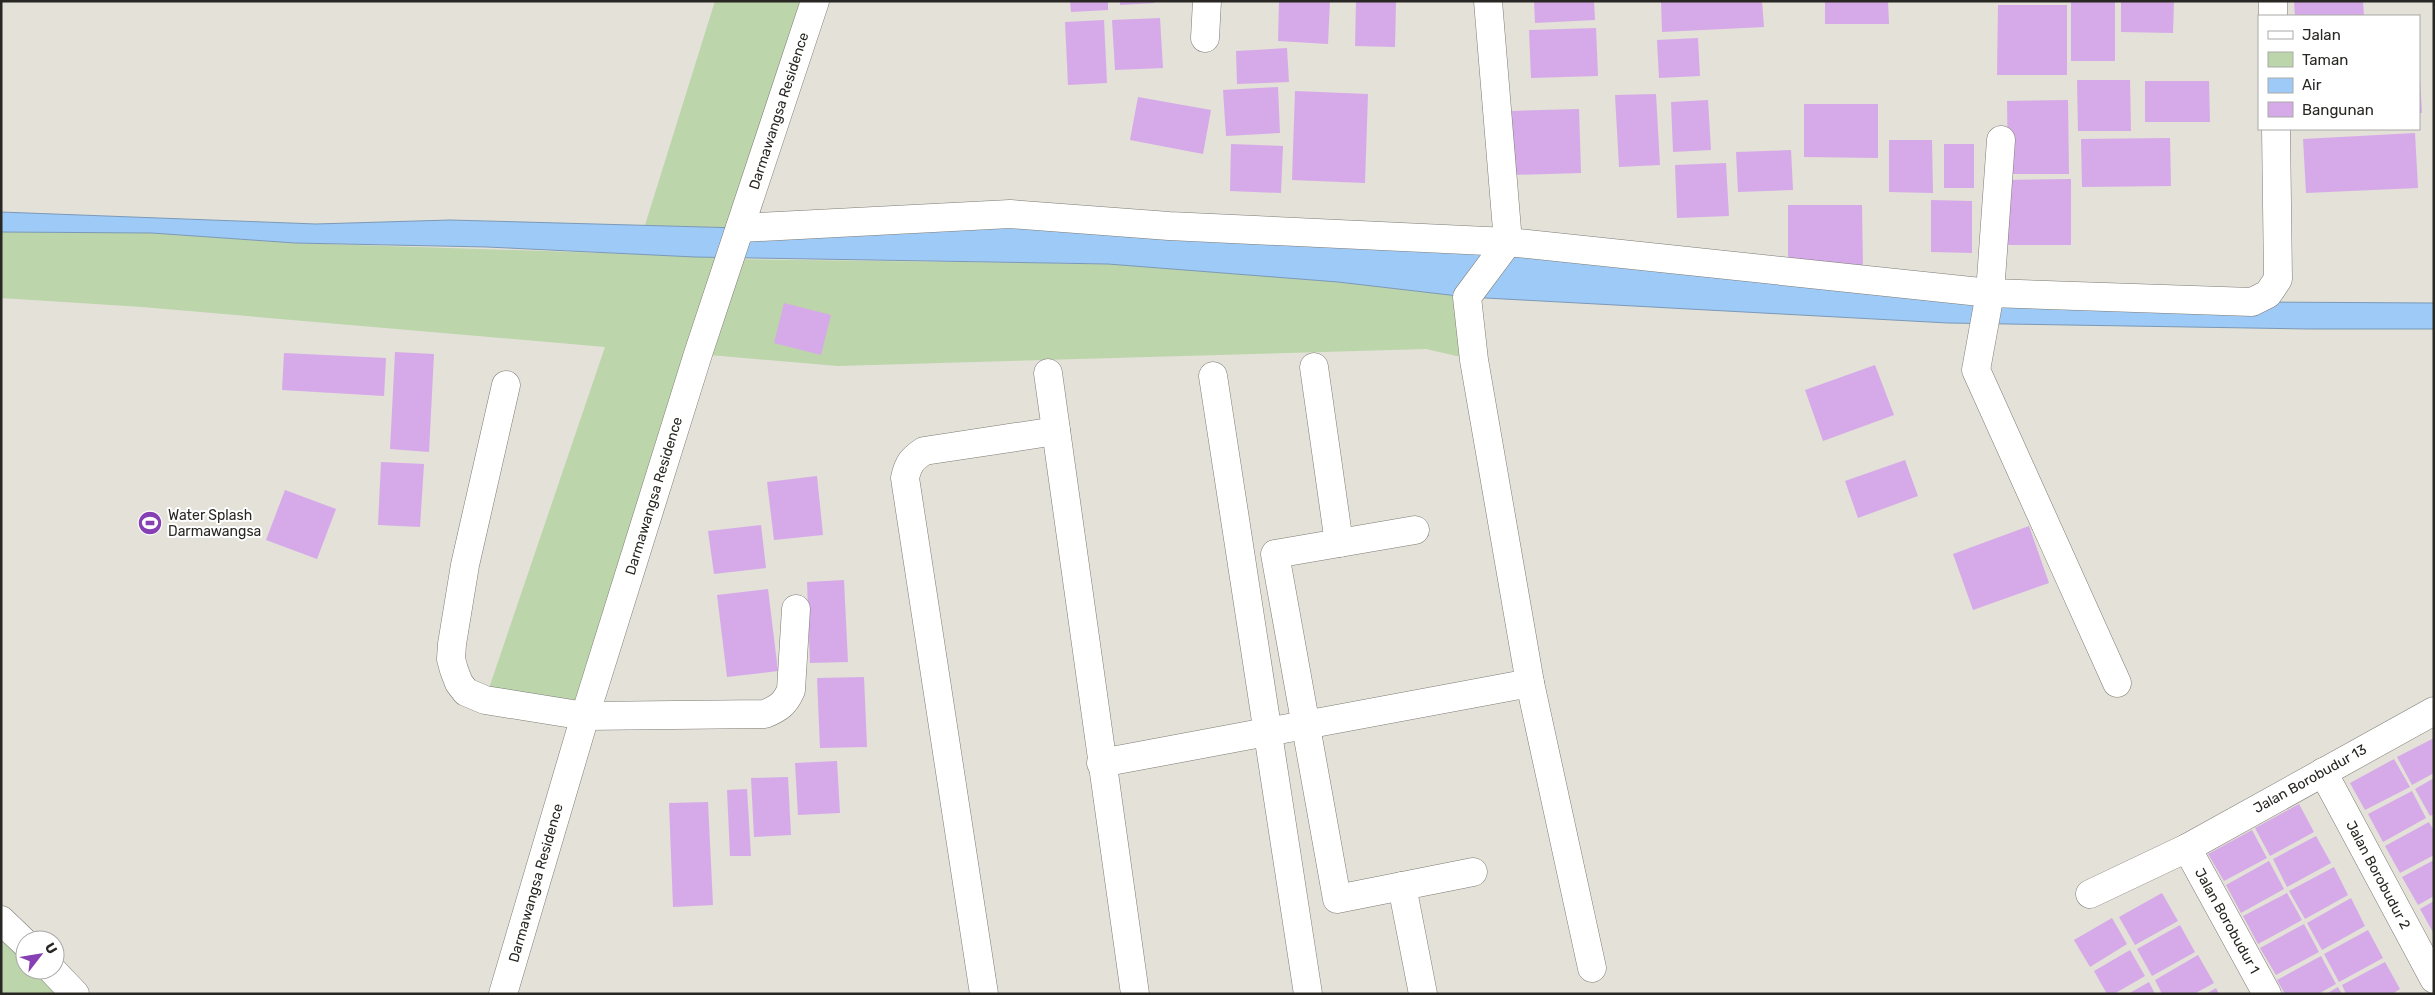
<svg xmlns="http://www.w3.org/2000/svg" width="2435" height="995" font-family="Rubik,sans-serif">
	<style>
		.green { fill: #bcd5ab }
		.water { fill: #9ecaf7; stroke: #7b99b7 }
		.building { fill: #d6aae8 }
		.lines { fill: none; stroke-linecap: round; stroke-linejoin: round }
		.street-casing { stroke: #7d7b73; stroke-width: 29 }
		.street { stroke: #fff; stroke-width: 28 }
		.labels { text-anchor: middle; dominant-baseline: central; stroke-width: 4; stroke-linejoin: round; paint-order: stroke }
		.street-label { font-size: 14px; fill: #282723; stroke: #fff }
		.poi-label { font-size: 14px; fill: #282723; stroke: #fff; text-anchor: start }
	</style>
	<rect width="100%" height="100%" fill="#e3e1d8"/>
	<g class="green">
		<polygon points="715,1 815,1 730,259 1108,264 1338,282 1467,297 1474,360 1426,349 838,366 698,354 587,709 485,700 605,347 142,307 1,298 1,231 152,233 295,243 636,254"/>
		<polygon points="1,920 25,943 25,970 52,970 75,994 1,994"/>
	</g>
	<polygon class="water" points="1,212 316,224 450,220 740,228 955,218 2252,302 2434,303 2434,329 2309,329 1948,323 1467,297 1338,282 1108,264 695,257 487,247 295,243 152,233 1,232"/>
	<g class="building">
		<polygon points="1070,1 1108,1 1108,10 1071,12"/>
		<polygon points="1120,1 1154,1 1155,3 1120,5"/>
		<polygon points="1279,1 1330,1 1328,44 1278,41"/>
		<polygon points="1356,1 1396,1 1395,47 1355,46"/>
		<polygon points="1534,1 1594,1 1595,20 1535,23"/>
		<polygon points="1661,1 1762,1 1764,27 1662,32"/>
		<polygon points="1825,1 1888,1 1889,24 1825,24"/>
		<rect x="2071" y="1" width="44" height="60"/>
		<polygon points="2121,1 2174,1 2173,33 2121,32"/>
		<polygon points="2294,1 2363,1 2364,16 2295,16"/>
		<polygon points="1998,5 2067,5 2067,75 1997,75"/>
		<polygon points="1160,18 1163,68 1115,70 1112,20"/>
		<polygon points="1104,20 1107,83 1068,85 1065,22"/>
		<polygon points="1596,28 1598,76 1531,78 1529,30"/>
		<polygon points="1698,38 1700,76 1659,78 1657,40"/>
		<polygon points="1287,48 1289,82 1237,84 1236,51"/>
		<polygon points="2419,78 2420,78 2422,113 2419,113"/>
		<polygon points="2077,80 2130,80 2131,131 2078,131"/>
		<polygon points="2145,81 2209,81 2210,122 2145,122"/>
		<polygon points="1278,87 1280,133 1226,136 1223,90"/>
		<polygon points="1295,91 1368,94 1365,183 1292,180"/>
		<polygon points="1656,94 1660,165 1619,167 1615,95"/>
		<polygon points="1138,97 1211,110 1203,154 1130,140"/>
		<polygon points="1708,100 1711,150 1673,152 1671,102"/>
		<polygon points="2068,100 2069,174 2008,174 2007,101"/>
		<polygon points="1804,104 1878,104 1878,158 1804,157"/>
		<polygon points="1579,109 1581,173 1513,175 1511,111"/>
		<polygon points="2415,133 2418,188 2306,193 2303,139"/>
		<polygon points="2170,138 2171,186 2082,187 2081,139"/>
		<polygon points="1889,140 1932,140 1933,193 1889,192"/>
		<polygon points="1231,144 1283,146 1281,193 1230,191"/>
		<rect x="1944" y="144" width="30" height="44"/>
		<polygon points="1791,150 1793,190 1738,192 1736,152"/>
		<polygon points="1726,163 1729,216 1677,218 1675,165"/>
		<polygon points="2071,179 2071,245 2007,245 2006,180"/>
		<polygon points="1931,200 1972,201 1972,253 1931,252"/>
		<polygon points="1788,205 1862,205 1863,272 1788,272"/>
		<polygon points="784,303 831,315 821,355 774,343"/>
		<polygon points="395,352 434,354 429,452 390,449"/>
		<polygon points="284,353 386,358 384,396 282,390"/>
		<polygon points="1875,365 1894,415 1823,441 1805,390"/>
		<polygon points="1905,460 1918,496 1858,518 1845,481"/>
		<polygon points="381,462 424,464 420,527 378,525"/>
		<polygon points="817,476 823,535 774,540 767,482"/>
		<polygon points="285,490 336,509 317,559 266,540"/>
		<polygon points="761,525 766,568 714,574 708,531"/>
		<polygon points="2029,526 2049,583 1973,610 1953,554"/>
		<polygon points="844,580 848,662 810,663 807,582"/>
		<polygon points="768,589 778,671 727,677 717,595"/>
		<polygon points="864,677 867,747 820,748 817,678"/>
		<polygon points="2434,738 2434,773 2412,785 2397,757"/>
		<polygon points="2394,759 2410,787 2365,810 2350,783"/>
		<polygon points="837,761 840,813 798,815 795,763"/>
		<polygon points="788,777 791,835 754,837 751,778"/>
		<polygon points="2434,778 2434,814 2430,816 2415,789"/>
		<polygon points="747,789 751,856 730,856 727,790"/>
		<polygon points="2412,791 2426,818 2383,842 2368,814"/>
		<polygon points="708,802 713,905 673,907 669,803"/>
		<polygon points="2299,804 2314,832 2270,856 2255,828"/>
		<polygon points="2429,822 2434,831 2434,855 2400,873 2385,846"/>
		<polygon points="2252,830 2267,858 2224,881 2208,854"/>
		<polygon points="2316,836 2331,863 2287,887 2273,859"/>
		<polygon points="2434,860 2434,896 2418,905 2402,877"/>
		<polygon points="2269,861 2284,889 2241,913 2226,885"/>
		<polygon points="2334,867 2348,895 2305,919 2289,891"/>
		<polygon points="2162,893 2178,921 2135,945 2119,917"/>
		<polygon points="2287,893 2302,920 2258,944 2243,916"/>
		<polygon points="2351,898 2365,926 2322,950 2307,923"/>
		<polygon points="2434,901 2434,934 2420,909"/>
		<polygon points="2112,918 2127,944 2090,967 2074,940"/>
		<polygon points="2304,924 2319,952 2276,975 2260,948"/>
		<polygon points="2180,925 2195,952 2152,976 2137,949"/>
		<polygon points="2368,930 2383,958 2339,982 2324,954"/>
		<polygon points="2130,950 2145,976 2114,994 2107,994 2094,971"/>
		<polygon points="2198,955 2214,983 2194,994 2162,994 2155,980"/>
		<polygon points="2321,956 2336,984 2318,994 2285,994 2277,980"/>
		<polygon points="2385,962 2400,989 2392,994 2346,994 2342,985"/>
		<polygon points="2149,982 2155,994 2128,994"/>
		<polygon points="2338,987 2342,994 2326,994"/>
		<polygon points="2216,988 2219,994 2206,994"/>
	</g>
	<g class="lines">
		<g class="street-casing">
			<g id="street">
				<polyline points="1488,1 1508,242 1467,297 1474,360 1530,683 1592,968"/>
				<polyline points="2273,1 2273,16"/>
				<polyline points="1205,38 1207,1"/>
				<polyline points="2001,140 1990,293 1976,370 2117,683"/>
				<polyline points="740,228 1010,214 1169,226 1508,242 1990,293 2252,302 2268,294 2278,279 2276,129"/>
				<polyline points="1314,367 1339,543"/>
				<polyline points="1048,373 1135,994"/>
				<polyline points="1213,376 1308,994"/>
				<path d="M506,385L465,565L452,644L451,659L454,670L459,683L466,692L485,700L585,716L765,714C779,708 785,704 791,690L796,609"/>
				<polyline points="1415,530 1275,554 1337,899 1473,872"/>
				<polyline points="1101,763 1530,683"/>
				<polyline points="2323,772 2434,979"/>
				<polyline points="2187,848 2267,994"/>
				<polyline points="1402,886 1423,994"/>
				<polyline points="2090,894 2187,848 2434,711"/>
				<polyline points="1,920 25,943"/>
				<polyline points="52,970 75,994"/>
				<polyline points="503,994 585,716 698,354 815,1"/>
				<path d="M984,994L905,478C908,464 912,459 924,451L1056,431"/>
			</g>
		</g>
		<use href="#street" class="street"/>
	</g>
	<defs>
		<g id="stadium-disc" transform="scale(1.25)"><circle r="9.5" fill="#8640b3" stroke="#fff"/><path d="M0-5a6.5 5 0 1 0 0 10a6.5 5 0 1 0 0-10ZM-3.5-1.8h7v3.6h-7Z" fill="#fff"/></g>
	</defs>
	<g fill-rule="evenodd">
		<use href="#stadium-disc" x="150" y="523"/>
	</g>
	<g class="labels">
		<g class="street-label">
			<text transform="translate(779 111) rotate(-72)">Darmawangsa Residence</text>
			<text transform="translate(654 496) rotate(-73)">Darmawangsa Residence</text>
			<text transform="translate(2310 779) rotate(-29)">Jalan Borobudur 13</text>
			<text transform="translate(2378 875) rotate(62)">Jalan Borobudur 2</text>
			<text transform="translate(536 883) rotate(-74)">Darmawangsa Residence</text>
			<text transform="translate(2227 921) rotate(61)">Jalan Borobudur 1</text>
		</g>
		<g class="poi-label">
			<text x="168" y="515">Water Splash<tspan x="168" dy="16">Darmawangsa</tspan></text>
		</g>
	</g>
	<rect width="2435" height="995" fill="none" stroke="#282723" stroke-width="5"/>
	<rect x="2258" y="15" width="162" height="115" fill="#ffffff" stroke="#a9a9a7"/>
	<rect x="2268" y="31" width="25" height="8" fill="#ffffff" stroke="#a9a9a7"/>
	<text x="2302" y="40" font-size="15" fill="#282723">Jalan</text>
	<rect x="2268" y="52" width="25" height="15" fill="#bcd5ab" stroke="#a9a9a7"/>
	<text x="2302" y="65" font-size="15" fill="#282723">Taman</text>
	<rect x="2268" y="78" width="25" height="15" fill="#9ecaf7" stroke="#a9a9a7"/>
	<text x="2302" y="90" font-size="15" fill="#282723">Air</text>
	<rect x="2268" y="102" width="25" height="15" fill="#d6aae8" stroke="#a9a9a7"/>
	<text x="2302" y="115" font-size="15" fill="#282723">Bangunan</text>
	<g transform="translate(40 955) rotate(59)"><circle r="24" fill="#ffffff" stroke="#a9a9a7"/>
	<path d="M0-4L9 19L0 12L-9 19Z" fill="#8640b3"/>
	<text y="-8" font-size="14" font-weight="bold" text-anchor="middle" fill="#282723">U</text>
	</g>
</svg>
